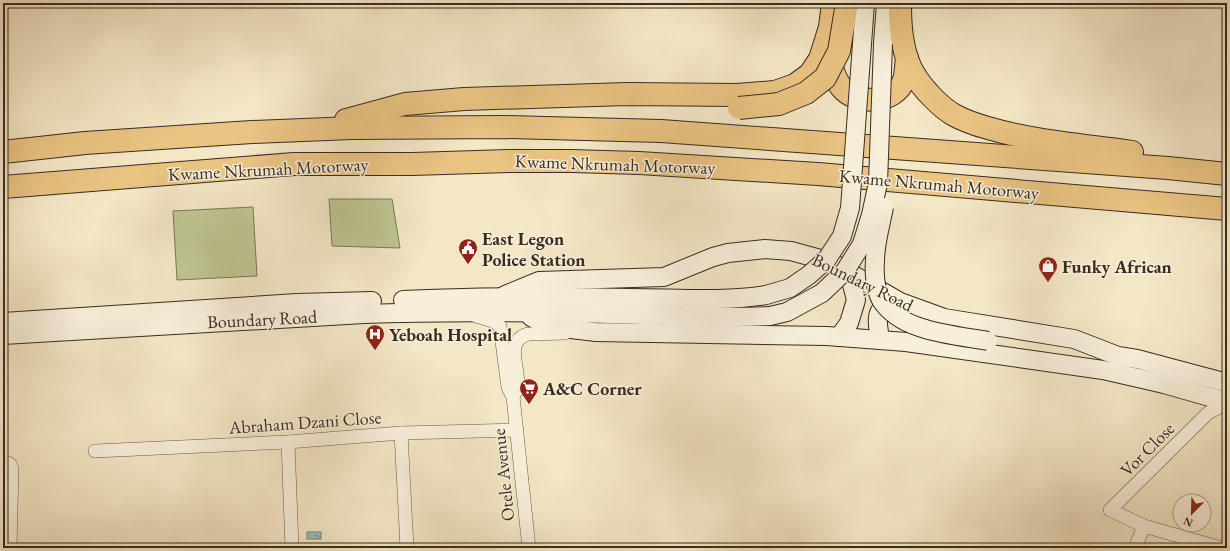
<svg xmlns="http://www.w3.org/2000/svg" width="1230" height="551" font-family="'EB Garamond',serif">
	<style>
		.garden { fill: #bec593; stroke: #7c785a }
		.water { fill: url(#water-ripples); stroke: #74847b }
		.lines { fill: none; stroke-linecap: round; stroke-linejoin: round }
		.street-casing { stroke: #685b4a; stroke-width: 14 }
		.secondary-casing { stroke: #392c20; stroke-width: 20 }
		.highway-casing { stroke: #392c20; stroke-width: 24 }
		.street { stroke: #f8efda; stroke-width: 13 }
		.secondary { stroke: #f8efda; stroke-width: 18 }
		.highway { stroke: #eac483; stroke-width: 22 }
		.secondary-bridge-casing { stroke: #392c20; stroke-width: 20; stroke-linecap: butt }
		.highway-bridge-casing { stroke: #392c20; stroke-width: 24; stroke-linecap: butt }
		.secondary-bridge { stroke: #f8efda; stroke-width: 18 }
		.highway-bridge { stroke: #eac483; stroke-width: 22 }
		.labels { text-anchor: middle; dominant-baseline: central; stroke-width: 3; stroke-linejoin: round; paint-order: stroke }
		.street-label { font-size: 18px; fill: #392c20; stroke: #f8efda }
		.poi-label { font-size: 18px; font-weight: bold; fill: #392c20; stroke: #f8efda; text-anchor: start }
	</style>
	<defs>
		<pattern id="water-ripples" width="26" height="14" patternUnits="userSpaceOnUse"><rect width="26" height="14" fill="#9cbfb8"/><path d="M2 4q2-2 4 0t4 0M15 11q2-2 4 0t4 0" fill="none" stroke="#809b95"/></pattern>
	</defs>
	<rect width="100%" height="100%" fill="#f4e7c6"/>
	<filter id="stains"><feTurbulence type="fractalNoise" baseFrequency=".005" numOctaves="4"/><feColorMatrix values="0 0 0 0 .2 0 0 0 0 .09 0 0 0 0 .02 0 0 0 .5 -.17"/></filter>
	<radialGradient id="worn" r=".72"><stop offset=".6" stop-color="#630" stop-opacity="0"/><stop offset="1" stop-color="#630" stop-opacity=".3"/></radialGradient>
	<g class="garden">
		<polygon points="329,199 392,199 400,248 332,246"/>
		<polygon points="253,207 257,276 177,280 173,211"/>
	</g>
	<rect class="water" x="307" y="532" width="14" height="7"/>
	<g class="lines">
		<g class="street-casing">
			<g id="street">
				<polyline points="476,316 493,321 500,326 508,387 513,397 529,548"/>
				<path d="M513,397C514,395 516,391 517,389C522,371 502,342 528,334L565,333"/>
				<polyline points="401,433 407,548"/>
				<polyline points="288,442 292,548"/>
				<polyline points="95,451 288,442 401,433 517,430"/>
				<polyline points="3,462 10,464 12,469 10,548"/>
				<polyline points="1135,548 1144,526"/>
				<polyline points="1221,548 1144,526 1110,510 1208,413 1227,403"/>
			</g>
		</g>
		<g class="secondary-casing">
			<g id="secondary">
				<polyline points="883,44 886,3"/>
				<polyline points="505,295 539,281 664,277 713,257 728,253 765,249 791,251 831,262 900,302 944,318 1074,339 1118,356 1137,359 1227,383"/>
				<path d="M403,300C479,296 555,297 630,298C676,298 722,302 766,295"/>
				<path d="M531,317C550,328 573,329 595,332L827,336L906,342L1103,370L1164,384L1227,402"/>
				<polyline points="3,322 297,303 372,301"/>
				<path d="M3,335L364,314C446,311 528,312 610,314C663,315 717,319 770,316"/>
				<polyline points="839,337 849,323 856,300 849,273"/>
				<path d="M880,339C879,330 874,315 883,307C887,304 895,304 899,302"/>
			</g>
		</g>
		<g class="highway-casing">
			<g id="highway">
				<path d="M900,6C900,29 902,54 914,74C922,88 940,107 954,115C965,121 977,125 988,128C1035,142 1084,145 1132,152"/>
				<path d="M829,52C831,65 833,76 841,87C856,106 895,104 904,80C906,73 906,65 907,58"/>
				<polyline points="346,120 405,104 464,99 627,94 737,95 775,92 795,85 810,74 820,59 830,27 833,3"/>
				<polyline points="3,152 85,143 252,132 352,128 504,127 661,131 1168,168 1227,174"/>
				<polyline points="3,187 294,164 412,164 509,161 571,161 639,163 818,174 1227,209"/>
			</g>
		</g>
		<use href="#street" class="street"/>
		<use href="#secondary" class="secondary"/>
		<use href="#highway" class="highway"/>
		<g class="secondary-bridge-casing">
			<g id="secondary-bridge">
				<path d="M884,207C881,224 875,243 875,261C874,272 875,289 881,300C901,332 954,335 988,341"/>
				<polyline points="766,295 790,288 809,275 827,259 842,236 850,208 865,3"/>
				<polyline points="770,316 787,312 822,293 845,271 862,244 871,215 878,183 883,44"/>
			</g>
		</g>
		<g class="highway-bridge-casing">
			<polyline id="highway-bridge" points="739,108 779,104 806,93 825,78 839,51 847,3"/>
		</g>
		<use href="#secondary-bridge" class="secondary-bridge"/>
		<use href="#highway-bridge" class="highway-bridge"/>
	</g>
	<defs>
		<g id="civic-pin" transform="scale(1)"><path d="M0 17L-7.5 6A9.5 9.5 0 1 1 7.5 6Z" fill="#8f2418" stroke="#f8efda"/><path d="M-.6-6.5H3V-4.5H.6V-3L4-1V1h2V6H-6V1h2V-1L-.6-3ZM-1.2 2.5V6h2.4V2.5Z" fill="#fff"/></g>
		<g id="shop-pin" transform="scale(1)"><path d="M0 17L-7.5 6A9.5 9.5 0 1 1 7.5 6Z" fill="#8f2418" stroke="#f8efda"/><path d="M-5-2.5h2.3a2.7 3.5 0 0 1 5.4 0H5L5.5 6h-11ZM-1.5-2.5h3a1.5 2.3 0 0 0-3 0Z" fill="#fff"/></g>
		<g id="hospital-pin" transform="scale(1)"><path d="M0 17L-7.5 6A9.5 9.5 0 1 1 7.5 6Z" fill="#8f2418" stroke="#f8efda"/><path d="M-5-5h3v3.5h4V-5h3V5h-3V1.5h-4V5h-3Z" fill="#fff"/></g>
		<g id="supermarket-pin" transform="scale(1)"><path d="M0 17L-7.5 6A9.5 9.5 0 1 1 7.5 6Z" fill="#8f2418" stroke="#f8efda"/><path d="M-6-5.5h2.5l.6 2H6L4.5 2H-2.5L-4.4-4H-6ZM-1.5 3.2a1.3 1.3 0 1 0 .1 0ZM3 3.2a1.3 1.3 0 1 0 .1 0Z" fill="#fff"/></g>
	</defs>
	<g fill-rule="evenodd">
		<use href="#civic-pin" x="468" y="248"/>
		<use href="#shop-pin" x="1048" y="266"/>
		<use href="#hospital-pin" x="375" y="334"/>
		<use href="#supermarket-pin" x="529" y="388"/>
	</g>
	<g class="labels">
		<g class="street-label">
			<text transform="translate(615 164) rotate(2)">Kwame Nkrumah Motorway</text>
			<text transform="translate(268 169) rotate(-3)">Kwame Nkrumah Motorway</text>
			<text transform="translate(939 184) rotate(5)">Kwame Nkrumah Motorway</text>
			<text transform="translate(863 282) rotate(26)">Boundary Road</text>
			<text transform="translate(262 319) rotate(-3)">Boundary Road</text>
			<text transform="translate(305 422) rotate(-4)">Abraham Dzani Close</text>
			<text transform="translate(1147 449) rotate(-45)">Vor Close</text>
			<text transform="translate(503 475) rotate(-96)">Otele Avenue</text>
		</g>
		<g class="poi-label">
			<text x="482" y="238">East Legon<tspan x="482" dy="21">Police Station</tspan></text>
			<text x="1062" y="266">Funky African</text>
			<text x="389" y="334">Yeboah Hospital</text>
			<text x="543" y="388">A&amp;C Corner</text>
		</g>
	</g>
	<rect width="1230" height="551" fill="none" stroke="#f4e7c6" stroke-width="16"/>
	<rect x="4" y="4" width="1222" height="543" fill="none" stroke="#392c20" stroke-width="2"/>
	<rect x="8" y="8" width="1214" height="535" fill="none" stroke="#392c20"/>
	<g transform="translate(1192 513) rotate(203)"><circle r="19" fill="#f8efda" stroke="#aca190"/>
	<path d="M0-3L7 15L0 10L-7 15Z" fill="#8f2418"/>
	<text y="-6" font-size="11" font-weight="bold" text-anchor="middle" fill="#392c20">N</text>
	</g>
	<rect width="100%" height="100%" filter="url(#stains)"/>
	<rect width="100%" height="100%" fill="url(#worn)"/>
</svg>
